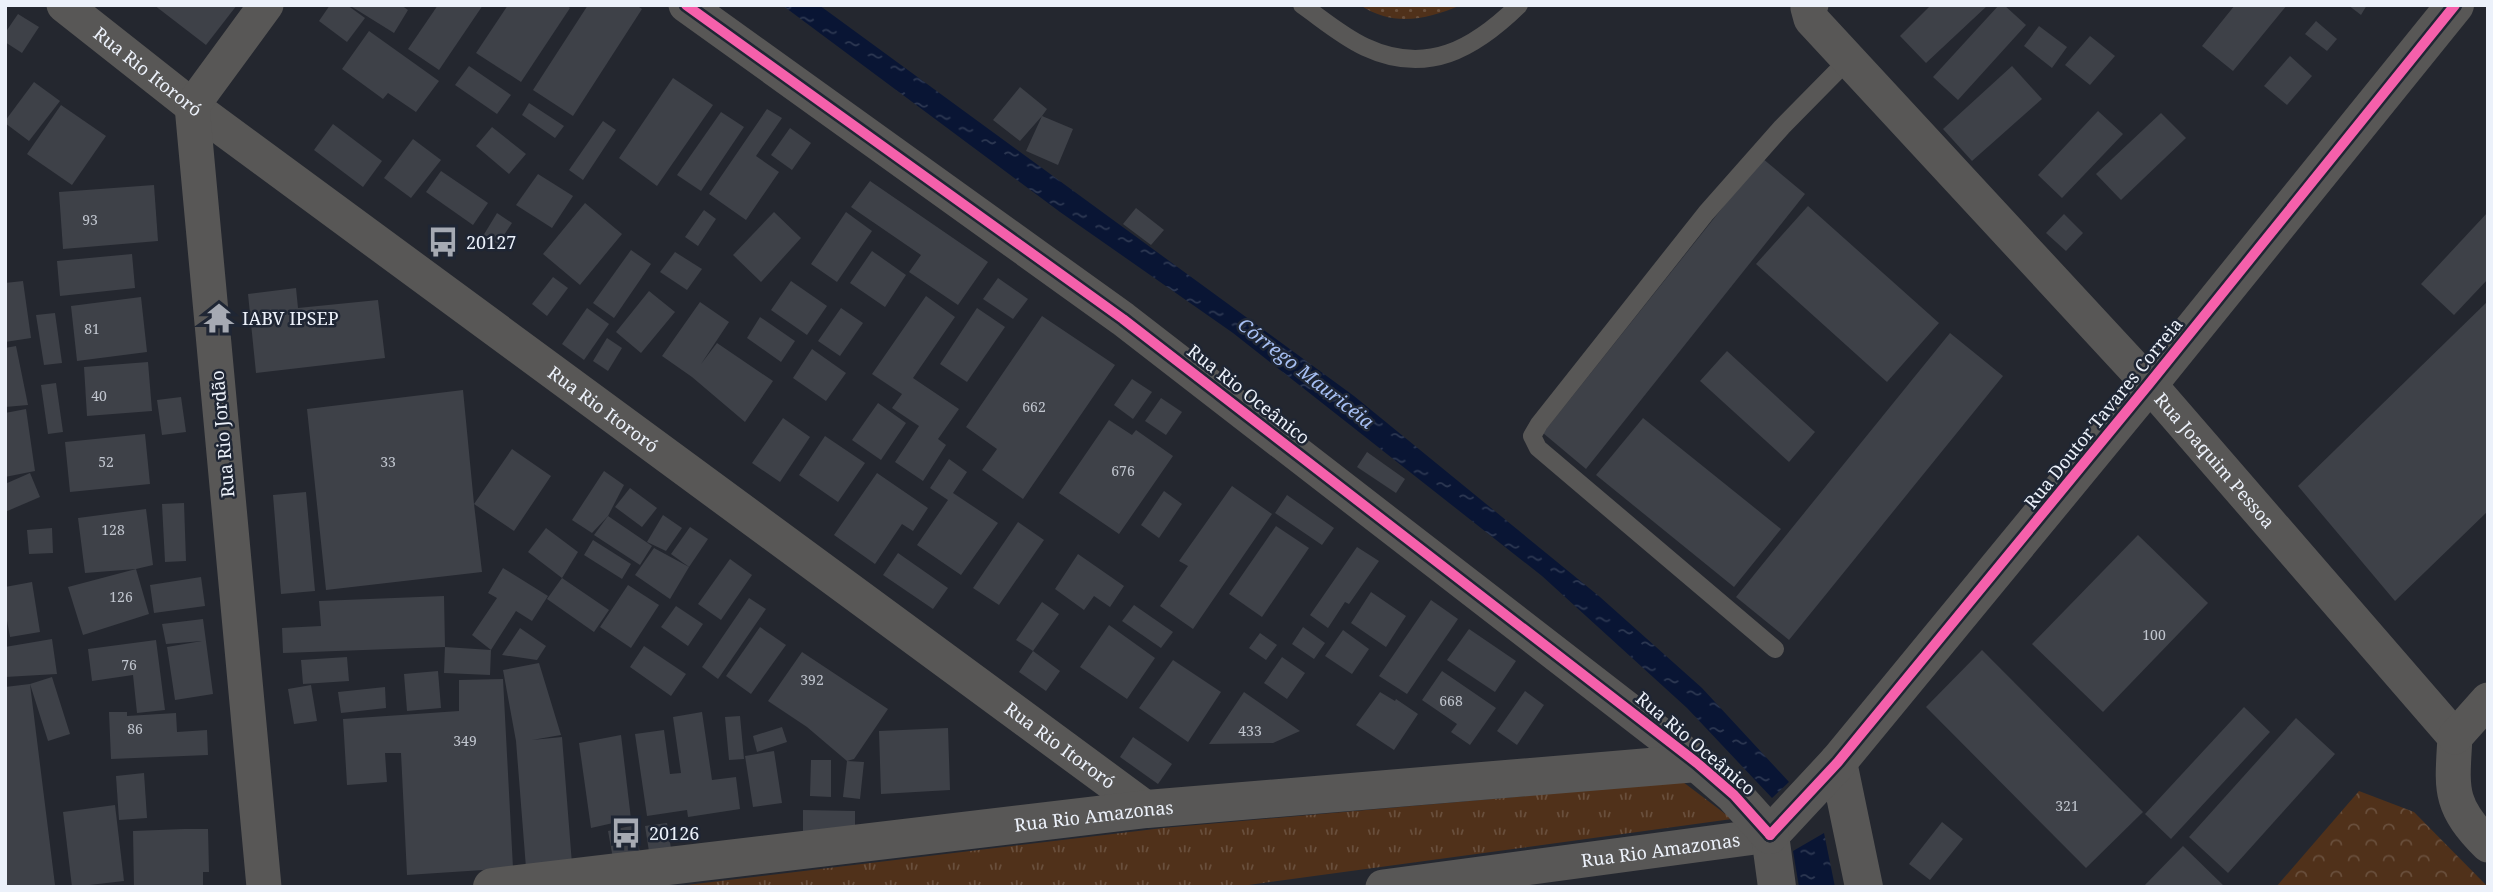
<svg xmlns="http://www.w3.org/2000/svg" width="2493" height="892" font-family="'Noto Serif',serif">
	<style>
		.grass { fill: url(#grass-dots) }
		.forest { fill: url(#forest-crowns) }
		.park { fill: url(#park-tufts) }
		.water { fill: url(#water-ripples) }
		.building { fill: #3e4148 }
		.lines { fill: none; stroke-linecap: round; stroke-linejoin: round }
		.service { stroke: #585756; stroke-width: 18 }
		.minor { stroke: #585756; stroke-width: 35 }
		.tertiary { stroke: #585756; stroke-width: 38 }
		.cycleway-casing { stroke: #1f2634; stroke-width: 15 }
		.cycleway { stroke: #f560ab; stroke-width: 10 }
		.labels { text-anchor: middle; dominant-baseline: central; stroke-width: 5; stroke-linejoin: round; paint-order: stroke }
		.number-label { font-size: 14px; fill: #c0c5ce }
		.street-label { font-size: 18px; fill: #ecf1fa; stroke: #1f2634 }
		.poi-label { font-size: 18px; fill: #ecf1fa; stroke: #1f2634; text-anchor: start }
		.water-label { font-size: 19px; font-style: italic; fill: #a6bff3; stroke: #1f2634 }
	</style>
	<defs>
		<pattern id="grass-dots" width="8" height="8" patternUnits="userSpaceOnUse" patternTransform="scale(1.75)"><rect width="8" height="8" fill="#50311a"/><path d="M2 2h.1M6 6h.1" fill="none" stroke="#694f3c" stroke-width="1.8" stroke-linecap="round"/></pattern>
		<pattern id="forest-crowns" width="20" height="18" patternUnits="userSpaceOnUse" patternTransform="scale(1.75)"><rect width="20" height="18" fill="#50311a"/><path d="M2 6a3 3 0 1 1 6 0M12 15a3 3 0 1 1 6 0" fill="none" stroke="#694f3c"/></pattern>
		<pattern id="park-tufts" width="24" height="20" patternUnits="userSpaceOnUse" patternTransform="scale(1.75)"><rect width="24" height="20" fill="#50311a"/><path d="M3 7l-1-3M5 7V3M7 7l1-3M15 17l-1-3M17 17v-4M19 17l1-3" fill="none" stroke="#694f3c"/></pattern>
		<pattern id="water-ripples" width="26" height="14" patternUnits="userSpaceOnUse" patternTransform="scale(1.75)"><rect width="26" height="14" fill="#091534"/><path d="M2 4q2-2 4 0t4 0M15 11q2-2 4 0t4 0" fill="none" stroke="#2d3852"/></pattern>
	</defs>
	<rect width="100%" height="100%" fill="#24272f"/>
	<path class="grass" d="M1360,5H1461C1426,20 1393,27 1360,5Z"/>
	<polygon class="forest" points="2359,791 2414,812 2488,887 2276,887"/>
	<polygon class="park" points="1683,782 1732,819 1234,887 670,887 1163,828"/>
	<g class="water">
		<polygon points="782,5 819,5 1354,396 1600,597 1702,688 1789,782 1772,798 1687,708 1542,576 1233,333 1060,212"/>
		<polygon points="1824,833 1835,887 1799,887 1793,851"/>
	</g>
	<g class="building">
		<polygon points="154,5 237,5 206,45"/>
		<polygon points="330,5 347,5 365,18 347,42 319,21"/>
		<polygon points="349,5 401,5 408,10 394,33"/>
		<polygon points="438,5 483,5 439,70 408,49"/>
		<polygon points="508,5 566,5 570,8 521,82 476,53"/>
		<polygon points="588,5 636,5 642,9 573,116 533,90"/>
		<polygon points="1931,5 1988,5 1926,63 1900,36"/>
		<polygon points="1999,5 2004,5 2026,25 1958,100 1933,77"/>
		<polygon points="2235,5 2287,5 2233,71 2202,46"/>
		<polygon points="2348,5 2367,5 2361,15"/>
		<polygon points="18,14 39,27 22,53 5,42 5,33"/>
		<polygon points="2316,21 2337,39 2327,51 2305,34"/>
		<polygon points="2039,26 2067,47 2052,68 2024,46"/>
		<polygon points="369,31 439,81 416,112 388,93 383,99 342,69"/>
		<polygon points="2090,36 2115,56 2090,85 2065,65"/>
		<polygon points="2290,56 2312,76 2287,105 2264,86"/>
		<polygon points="469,66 511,95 497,114 455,85"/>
		<polygon points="2012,66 2042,99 1972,161 1943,129"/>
		<polygon points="673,78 713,105 657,186 619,158"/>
		<polygon points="34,82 60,101 29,141 5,123 5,121"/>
		<polygon points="1020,87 1047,109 1042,116 1073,129 1058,165 1026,151 1042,116 1020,141 993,120"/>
		<polygon points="529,103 564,126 555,138 522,115"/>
		<polygon points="61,105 106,136 72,185 27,154"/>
		<polygon points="767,109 782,118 756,156 779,172 746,220 709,194"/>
		<polygon points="2098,111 2123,134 2062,198 2038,175"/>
		<polygon points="721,112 744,127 701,191 677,175"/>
		<polygon points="2161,113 2186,138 2121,200 2096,174"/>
		<polygon points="603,121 616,130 583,180 569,170"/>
		<polygon points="333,124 382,161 363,187 314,150"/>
		<polygon points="492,127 526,154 509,174 476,146"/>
		<polygon points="790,128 811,143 792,170 771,155"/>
		<polygon points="413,139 441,160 411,198 384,178"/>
		<polygon points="1762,158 1805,194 1586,469 1543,433"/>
		<polygon points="441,171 488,203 473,225 426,192"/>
		<polygon points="538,174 573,196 552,228 516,205"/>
		<polygon points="870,181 988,262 958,305 909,272 921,255 851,207"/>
		<polygon points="154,185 158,241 63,249 59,192"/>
		<polygon points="585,203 622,234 580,285 543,254"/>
		<polygon points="1808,206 1939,323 1887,382 1756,264"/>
		<polygon points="1136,208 1164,230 1151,245 1123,224"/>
		<polygon points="704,210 716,219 698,246 685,237"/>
		<polygon points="774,212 801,238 761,282 733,255"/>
		<polygon points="846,212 872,231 837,282 811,264"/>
		<polygon points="2488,212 2488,279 2454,315 2421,284"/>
		<polygon points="497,213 512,223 498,244 483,236"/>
		<polygon points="2064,214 2083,233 2066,251 2046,233"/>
		<polygon points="631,250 651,264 614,318 593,303"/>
		<polygon points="872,251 906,275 885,307 850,283"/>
		<polygon points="675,252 702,269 687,290 660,272"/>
		<polygon points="132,254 135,288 60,296 57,261"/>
		<polygon points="553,277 568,288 547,316 532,304"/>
		<polygon points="998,278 1028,299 1013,319 983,299"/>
		<polygon points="23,281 31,338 5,342 5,283"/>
		<polygon points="791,281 827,306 807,335 771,310"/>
		<polygon points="296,288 298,308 378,300 385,358 256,373 248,294"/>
		<polygon points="649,291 675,312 641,353 616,332"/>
		<polygon points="926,296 955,317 913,378 959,409 938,439 946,445 923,481 895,462 919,426 892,408 902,394 872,374"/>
		<polygon points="141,297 147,352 77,361 71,306"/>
		<polygon points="2488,301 2488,511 2395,601 2298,486"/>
		<polygon points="700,302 729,322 701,364 717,343 773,381 745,422 692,377 662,356"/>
		<polygon points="587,308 609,324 584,360 562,344"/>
		<polygon points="841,308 863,323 840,356 818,341"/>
		<polygon points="977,308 1005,327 967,382 940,364"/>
		<polygon points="55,313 62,363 44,365 36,315"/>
		<polygon points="1042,316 1115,365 1023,499 982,470 997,449 966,427"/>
		<polygon points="760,317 795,341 781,362 747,338"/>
		<polygon points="1950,333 2003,376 1789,640 1736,597"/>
		<polygon points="607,338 622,348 608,371 593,361"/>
		<polygon points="16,346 28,405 5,407 5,348"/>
		<polygon points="812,349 846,373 826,401 793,378"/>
		<polygon points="1727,351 1815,432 1789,462 1700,381"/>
		<polygon points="148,362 152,411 87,416 84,367"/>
		<polygon points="1132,379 1152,392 1133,419 1114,405"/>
		<polygon points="56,383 63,432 48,434 41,385"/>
		<polygon points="463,390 474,504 512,449 551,476 514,531 474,504 482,572 326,590 307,409"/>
		<polygon points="181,397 186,432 162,435 157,400"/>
		<polygon points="1161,398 1182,412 1166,435 1145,421"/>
		<polygon points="878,403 906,423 881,460 852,440"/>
		<polygon points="26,409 35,471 5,477 5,413"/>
		<polygon points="783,418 810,437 780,482 752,463"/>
		<polygon points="1643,418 1781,529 1734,587 1596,475"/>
		<polygon points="1109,420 1132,435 1136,430 1173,456 1119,534 1059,493"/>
		<polygon points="145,434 150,484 70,492 65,442"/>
		<polygon points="825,436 865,463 838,502 799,475"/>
		<polygon points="1367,452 1405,479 1396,493 1357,467"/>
		<polygon points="949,459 967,472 953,493 998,523 961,575 917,545 948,500 930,488"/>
		<polygon points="604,471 624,485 608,516 592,533 572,520"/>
		<polygon points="30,473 40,497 5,512 5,484"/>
		<polygon points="877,473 928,508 913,531 902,524 875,564 834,535"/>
		<polygon points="1232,486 1272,514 1193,629 1160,606 1188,566 1179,561"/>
		<polygon points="630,488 657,508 642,527 615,507"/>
		<polygon points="1164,491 1182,504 1159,538 1141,525"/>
		<polygon points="306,492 315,591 281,594 273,495"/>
		<polygon points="1287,495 1334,528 1322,545 1275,513"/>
		<polygon points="184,503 186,561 165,562 162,504"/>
		<polygon points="146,509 153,565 136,569 149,614 83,635 68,587 136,569 85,573 78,518"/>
		<polygon points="663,515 682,528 666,551 647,542"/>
		<polygon points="608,516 652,546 640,565 594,535"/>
		<polygon points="1018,522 1044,540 999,605 973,588"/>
		<polygon points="1276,526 1309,548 1262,617 1229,594"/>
		<polygon points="690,527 708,539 689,567 671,554"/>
		<polygon points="52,528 53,553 29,554 27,530"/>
		<polygon points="546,528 578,552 562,578 528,552"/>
		<polygon points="2138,535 2208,603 2103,712 2032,644"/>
		<polygon points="593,540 631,564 622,579 584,555"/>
		<polygon points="1357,547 1379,561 1349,604 1345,602 1328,628 1310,615"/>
		<polygon points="654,548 689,567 670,599 635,575"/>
		<polygon points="898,553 948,588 933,609 883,575"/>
		<polygon points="1078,554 1124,586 1110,607 1094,596 1084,610 1055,589"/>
		<polygon points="730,559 752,575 721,620 698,604"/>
		<polygon points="503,568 548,596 532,621 516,611 491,650 472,635 497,598 488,593"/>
		<polygon points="201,577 205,606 154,613 150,585"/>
		<polygon points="562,578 609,610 594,632 547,599"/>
		<polygon points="32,582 40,632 10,637 5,610 5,587"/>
		<polygon points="628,585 659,605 631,648 600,627"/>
		<polygon points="1371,592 1406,616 1386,647 1351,623"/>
		<polygon points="444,596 445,647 491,650 490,675 444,673 445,647 283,653 282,628 321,626 319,601"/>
		<polygon points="749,598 766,609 718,679 702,667"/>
		<polygon points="1431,600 1458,619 1407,694 1379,676"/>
		<polygon points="1042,602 1059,614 1033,651 1016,640"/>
		<polygon points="1134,605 1173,632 1161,648 1122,621"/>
		<polygon points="676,606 703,624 688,646 661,627"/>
		<polygon points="203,619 213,694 175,700 167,647 202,641 166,644 162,624"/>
		<polygon points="1109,625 1155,658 1127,699 1080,667"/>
		<polygon points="760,627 786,645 751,694 726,676"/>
		<polygon points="1303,627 1325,643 1314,659 1292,644"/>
		<polygon points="520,628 546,646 537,660 502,655"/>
		<polygon points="1469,629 1516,661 1495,692 1447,660"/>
		<polygon points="1343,630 1369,649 1352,674 1325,656"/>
		<polygon points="1260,633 1277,645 1266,660 1249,648"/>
		<polygon points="52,639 57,674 5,677 5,647"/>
		<polygon points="156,640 165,710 137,713 133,675 92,681 88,649"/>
		<polygon points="644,646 686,674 671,696 630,667"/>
		<polygon points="1982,650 2143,812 2086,868 1926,707"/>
		<polygon points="1033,651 1060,671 1046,691 1019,672"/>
		<polygon points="802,652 888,709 854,759 847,761 807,727 768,701"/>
		<polygon points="347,657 349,681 303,684 301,660"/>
		<polygon points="1282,657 1305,673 1287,699 1264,683"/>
		<polygon points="1173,660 1221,692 1188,742 1139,708"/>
		<polygon points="539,663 561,735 532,740 562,737 572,864 526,868 516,741 503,670"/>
		<polygon points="438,671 441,708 407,711 404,674"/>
		<polygon points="1442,671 1496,708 1470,745 1451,732 1457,724 1422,700"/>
		<polygon points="52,677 70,734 48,741 30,684 55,885 5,887 5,687 30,684"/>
		<polygon points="503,679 513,868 407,875 401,753 385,753 387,782 347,785 343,719 459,711 459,680"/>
		<polygon points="311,685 317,721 294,724 288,689"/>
		<polygon points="385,687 386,708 341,713 338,692"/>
		<polygon points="1525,691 1544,705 1517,745 1497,731"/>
		<polygon points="1244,692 1300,731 1273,743 1209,744"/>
		<polygon points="1380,692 1395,701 1396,699 1418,714 1394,750 1356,725"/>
		<polygon points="2244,707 2270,732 2171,839 2145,814"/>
		<polygon points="109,712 127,712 127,716 176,713 177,732 207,730 208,755 111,759"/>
		<polygon points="702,712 712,780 736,777 740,809 688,817 687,810 647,816 635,734 664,730 670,774 681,773 673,717"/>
		<polygon points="740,716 744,759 729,760 725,717"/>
		<polygon points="2296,718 2335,754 2228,873 2189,837"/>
		<polygon points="782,727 787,742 757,752 753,736"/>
		<polygon points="948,728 950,790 881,794 879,731"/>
		<polygon points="621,735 631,819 591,828 579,743"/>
		<polygon points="1133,737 1172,764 1158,784 1120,757"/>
		<polygon points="774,751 782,803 753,807 745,756"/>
		<polygon points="811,760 831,760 831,797 810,796"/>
		<polygon points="847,761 864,762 860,799 843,797"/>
		<polygon points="144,773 147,818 119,820 116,776"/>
		<polygon points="115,805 124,881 72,887 63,812"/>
		<polygon points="803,810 855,811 855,834 803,833"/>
		<polygon points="1942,822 1963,839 1930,880 1909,864"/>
		<polygon points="667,823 672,855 650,858 645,826"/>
		<polygon points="635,825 641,859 614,864 608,831"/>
		<polygon points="184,829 208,829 209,872 203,872 203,887 134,887 133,831"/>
		<polygon points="2183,846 2225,887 2143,887"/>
	</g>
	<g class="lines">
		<g class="service">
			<path d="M1302,5C1322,19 1343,37 1365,47C1427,76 1474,49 1519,5"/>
			<polyline points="1775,649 1538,448 1532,436 1539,424 1706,213 1782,127 1848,60"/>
		</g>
		<g class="minor">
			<path id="s1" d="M64,5L192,106L1147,809"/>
			<polyline points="686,5 1123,319 1697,763"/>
			<path id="s2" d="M1811,5L1808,8L1811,19L2149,384L2455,737C2452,789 2448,805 2488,845"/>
			<polyline points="2455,737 2488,700"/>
			<polyline points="264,887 192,106 266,5"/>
			<path id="s3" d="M1383,887L1770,835"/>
		</g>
		<g class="tertiary">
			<polyline points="1838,762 1864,887"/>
			<polyline points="1770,835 1838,762 2149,384 2455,5"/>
			<polyline points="1770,835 1777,887"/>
			<path id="s4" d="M492,887L1147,809L1697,763L1734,795L1770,835"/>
		</g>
		<g class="cycleway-casing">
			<g id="cycleway">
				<polyline points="686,5 1123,319 1697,763 1734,795 1770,835"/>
				<polyline points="1770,835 1838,762 2149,384 2455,5"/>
			</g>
		</g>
		<use href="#cycleway" class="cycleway"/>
	</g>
	<defs>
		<g id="bus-bare" transform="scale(2.415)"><path d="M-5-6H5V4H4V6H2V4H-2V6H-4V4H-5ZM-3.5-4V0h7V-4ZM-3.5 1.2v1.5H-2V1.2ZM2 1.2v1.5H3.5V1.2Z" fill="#a6aab3" stroke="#1f2634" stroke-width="2.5" paint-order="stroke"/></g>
		<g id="temple-bare" transform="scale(2.415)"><path d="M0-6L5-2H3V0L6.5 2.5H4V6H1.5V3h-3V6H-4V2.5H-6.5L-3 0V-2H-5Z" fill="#a6aab3" stroke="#1f2634" stroke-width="2.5" paint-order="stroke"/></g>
	</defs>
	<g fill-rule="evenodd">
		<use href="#bus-bare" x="443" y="242"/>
		<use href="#temple-bare" x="219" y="318"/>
		<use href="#bus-bare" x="626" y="833"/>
	</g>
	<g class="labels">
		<g class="number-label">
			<text x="90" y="219">93</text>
			<text x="92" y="328">81</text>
			<text x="99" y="395">40</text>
			<text x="1034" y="406">662</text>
			<text x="106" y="461">52</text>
			<text x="388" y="461">33</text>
			<text x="1123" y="470">676</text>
			<text x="113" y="529">128</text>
			<text x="121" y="596">126</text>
			<text x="2154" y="634">100</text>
			<text x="129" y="664">76</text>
			<text x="812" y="679">392</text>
			<text x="1451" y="700">668</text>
			<text x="135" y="728">86</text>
			<text x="1250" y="730">433</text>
			<text x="465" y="740">349</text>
			<text x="2067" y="805">321</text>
		</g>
		<g class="street-label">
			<text stroke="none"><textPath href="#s1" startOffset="107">Rua Rio Itororó</textPath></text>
			<text transform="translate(1249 394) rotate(38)">Rua Rio Oceânico</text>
			<text stroke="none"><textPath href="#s1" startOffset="674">Rua Rio Itororó</textPath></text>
			<text transform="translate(2103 413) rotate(-51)">Rua Doutor Tavares Correia</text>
			<text transform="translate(222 434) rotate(-95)">Rua Rio Jordão</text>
			<text stroke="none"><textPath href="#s2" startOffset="614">Rua Joaquim Pessoa</textPath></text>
			<text transform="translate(1696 743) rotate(40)">Rua Rio Oceânico</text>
			<text stroke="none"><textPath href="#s1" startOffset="1241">Rua Rio Itororó</textPath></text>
			<text stroke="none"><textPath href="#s4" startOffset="606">Rua Rio Amazonas</textPath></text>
			<text stroke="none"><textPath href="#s3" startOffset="280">Rua Rio Amazonas</textPath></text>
		</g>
		<g class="poi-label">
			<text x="466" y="242">20127</text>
			<text x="242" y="318">IABV IPSEP</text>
			<text x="649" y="833">20126</text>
		</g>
		<g class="water-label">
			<text transform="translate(1306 373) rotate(38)">Córrego Mauricéia</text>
		</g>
	</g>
	<rect width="2493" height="892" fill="none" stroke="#ecf1fa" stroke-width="14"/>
</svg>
